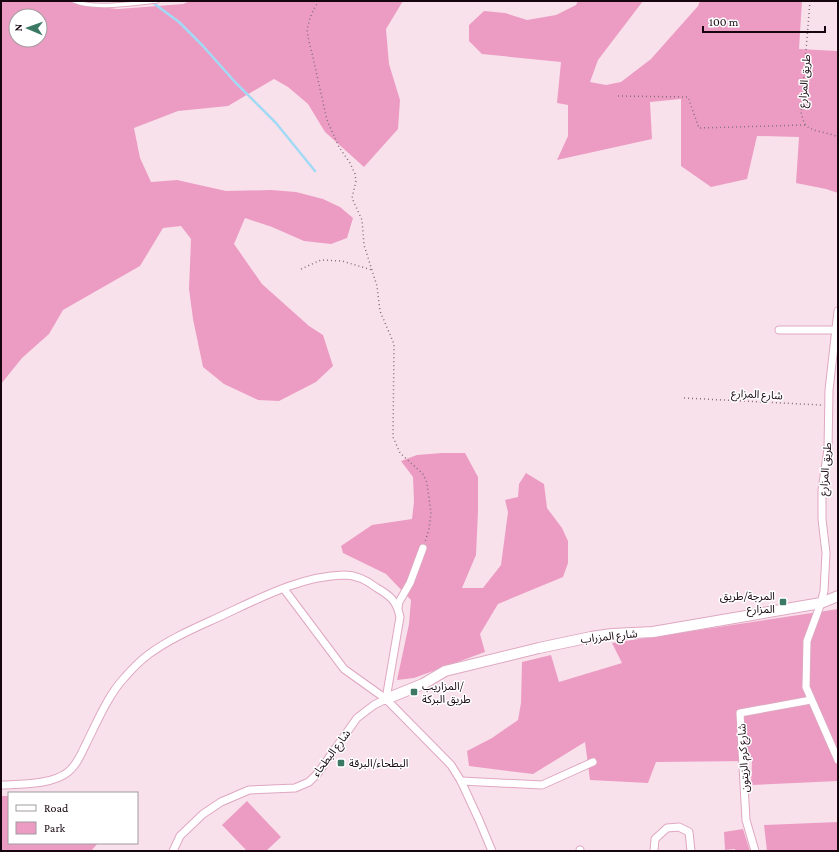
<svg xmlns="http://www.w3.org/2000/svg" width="839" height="852" font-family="'Crimson Pro','Noto Sans Arabic',serif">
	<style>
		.green { fill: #ec9cc3; fill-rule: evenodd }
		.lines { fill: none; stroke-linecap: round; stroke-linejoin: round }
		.stream { stroke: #a2d9f4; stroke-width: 2.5 }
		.lane-casing { stroke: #dfa7c1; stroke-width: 5.5 }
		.street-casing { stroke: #dfa7c1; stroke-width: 9 }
		.secondary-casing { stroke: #dfa7c1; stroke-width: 12 }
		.path { stroke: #846f79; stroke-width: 1.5; stroke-dasharray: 1 3; stroke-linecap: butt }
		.lane { stroke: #fff; stroke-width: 3.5 }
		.street { stroke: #fff; stroke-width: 7 }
		.secondary { stroke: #fff; stroke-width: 10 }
		.poi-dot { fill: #3c7964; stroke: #fff; stroke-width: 1.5 }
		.labels { text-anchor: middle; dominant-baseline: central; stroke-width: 3; stroke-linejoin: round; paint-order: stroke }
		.street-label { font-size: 11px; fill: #16050e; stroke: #fff }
		.poi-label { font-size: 11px; fill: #16050e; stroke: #fff; text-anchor: start }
	</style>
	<rect width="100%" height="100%" fill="#f9e1ec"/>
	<g class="green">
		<path d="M1,1H70L90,6L118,9L183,4L190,1H403L386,29L389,64L400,100L398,129L364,167L325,132L308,104L288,87L274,79L228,106L178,111L134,128L140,158L151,182L177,180L226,191L271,190L296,192L323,199L340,207L353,218L347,238L331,244L304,241L272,227L245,218L234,244L262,284L309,326L323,335L333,366L316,382L279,401L258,400L224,384L203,367L193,319L189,289L191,239L181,226L163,228L140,266L63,310L49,334L22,358L1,384ZM16,16H40V40H16Z"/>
		<polygon points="578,1 643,1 598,60 590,82 606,85 621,82 651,59 698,6 700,1 802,1 799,49 838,51 838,193 826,189 796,183 799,137 757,136 747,179 711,187 681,166 681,99 650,102 652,139 557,160 568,136 568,105 557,103 561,62 482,54 469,41 469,25 484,11 505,13 527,20 556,15 576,5"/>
		<polygon points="442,453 465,453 478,477 478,511 476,555 462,588 483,588 501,565 508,512 505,500 518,497 519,484 526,473 544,484 547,508 562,528 568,541 568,563 563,577 498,604 480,634 485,652 414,678 397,680 409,624 411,600 386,574 343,553 341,546 372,525 412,519 414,502 413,477 401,461 417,455"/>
		<polygon points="838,609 838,781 751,785 752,761 656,762 648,783 590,780 585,742 533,774 469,766 467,751 492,738 518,720 521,703 522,662 551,655 559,682 622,663 612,643"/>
		<polygon points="1,796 9,796 9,843 98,843 91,851 1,851"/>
		<polygon points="247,801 281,837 266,851 247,851 222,825"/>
		<polygon points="838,822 838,851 767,851 764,825"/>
		<polygon points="743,829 750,851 736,851 735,849 725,850 724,832"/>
	</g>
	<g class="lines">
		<polyline class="stream" points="152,2 179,22 203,46 235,82 276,123 315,171"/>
		<g class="lane-casing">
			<path id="lane" d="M74,1C95,10 134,3 157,1"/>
		</g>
		<g class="street-casing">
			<g id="street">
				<polyline points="838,311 829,390 828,449 822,490 822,519 826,553 824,591 821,603 807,641 806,687 838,760"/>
				<polyline points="779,330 836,330"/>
				<polyline points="284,589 344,669 386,699 451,765 461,781 479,820 492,851"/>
				<polyline points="398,608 399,602 410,583 423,548"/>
				<polyline points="461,781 542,785 593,762"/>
				<path d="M1,785C21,784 52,785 68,772C77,765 81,754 86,744C97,722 108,695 125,677C132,669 141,660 149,654C171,638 195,628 219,617C258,599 300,576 344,575C356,575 368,581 377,588C391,596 397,602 400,617L386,699L374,705L357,718L318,773L309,782L295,788L249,790L221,802L203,814L180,836L173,851"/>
				<polyline points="580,851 580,850"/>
				<polyline points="654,851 655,839 667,828 679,827 689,832 691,851"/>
				<polyline points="755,851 746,820 740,713 811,700"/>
			</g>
		</g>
		<g class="secondary-casing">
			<polyline id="secondary" points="386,699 423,684 445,671 539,648 591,637 612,634 653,632 821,603 838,596"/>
		</g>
		<g class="path">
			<polyline points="319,1 315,7 310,18 307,30 309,42 312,53 327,120 339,147 350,163 355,174 356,181 352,198 362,220 364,245 377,286 380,311 394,344 393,437 400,453 423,474 427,483 431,513 429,529 425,542"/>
			<path d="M810,1L801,112C802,116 803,121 805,124C810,132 829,132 838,137"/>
			<polyline points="618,96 688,97 699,128 805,125"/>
			<polyline points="301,269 321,260 342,261 372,270"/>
			<polyline points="684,398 821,405"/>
		</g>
		<use href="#lane" class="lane"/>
		<use href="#street" class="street"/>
		<use href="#secondary" class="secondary"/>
	</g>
	<g class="poi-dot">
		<rect x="779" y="598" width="8" height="8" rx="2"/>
		<rect x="410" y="688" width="8" height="8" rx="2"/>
		<rect x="337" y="759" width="8" height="8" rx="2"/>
	</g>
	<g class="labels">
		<g class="street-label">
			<text transform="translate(804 81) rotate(-85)">طريق المزارع</text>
			<text transform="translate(757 394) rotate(3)">شارع المزارع</text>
			<text transform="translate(825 469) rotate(-85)">طريق المزارع</text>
			<text transform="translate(609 636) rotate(-6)">شارع المزراب</text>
			<text transform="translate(331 753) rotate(-53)">شارع البطحاء</text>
			<text transform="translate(743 758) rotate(-93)">شارع كرم الزيتون</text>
		</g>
		<g class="poi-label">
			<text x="775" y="596" text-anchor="end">المرجة/طريق<tspan x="775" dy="13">المزارع</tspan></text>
			<text x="422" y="686">المزاريب/<tspan x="422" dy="13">طريق البركة</tspan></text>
			<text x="349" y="763">البطحاء/البرقة</text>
		</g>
	</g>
	<rect width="839" height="852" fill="none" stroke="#16050e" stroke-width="4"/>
	<rect x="8" y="792" width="130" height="52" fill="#ffffff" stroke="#a29b9f"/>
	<rect x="16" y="805" width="20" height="6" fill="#ffffff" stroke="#a29b9f"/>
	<text x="44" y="812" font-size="12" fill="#16050e">Road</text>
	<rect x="16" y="822" width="20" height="12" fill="#ec9cc3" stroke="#a29b9f"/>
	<text x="44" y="832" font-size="12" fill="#16050e">Park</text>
	<g transform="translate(28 28) rotate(272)"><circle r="19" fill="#ffffff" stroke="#a29b9f"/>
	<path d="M0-3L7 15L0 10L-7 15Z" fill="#3c7964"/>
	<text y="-6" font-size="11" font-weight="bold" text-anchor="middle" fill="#16050e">N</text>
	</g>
	<path d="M703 26v6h122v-6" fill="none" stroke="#16050e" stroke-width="2"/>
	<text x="709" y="26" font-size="12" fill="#16050e" stroke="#ffffff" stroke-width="3" paint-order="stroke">100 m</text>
</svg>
